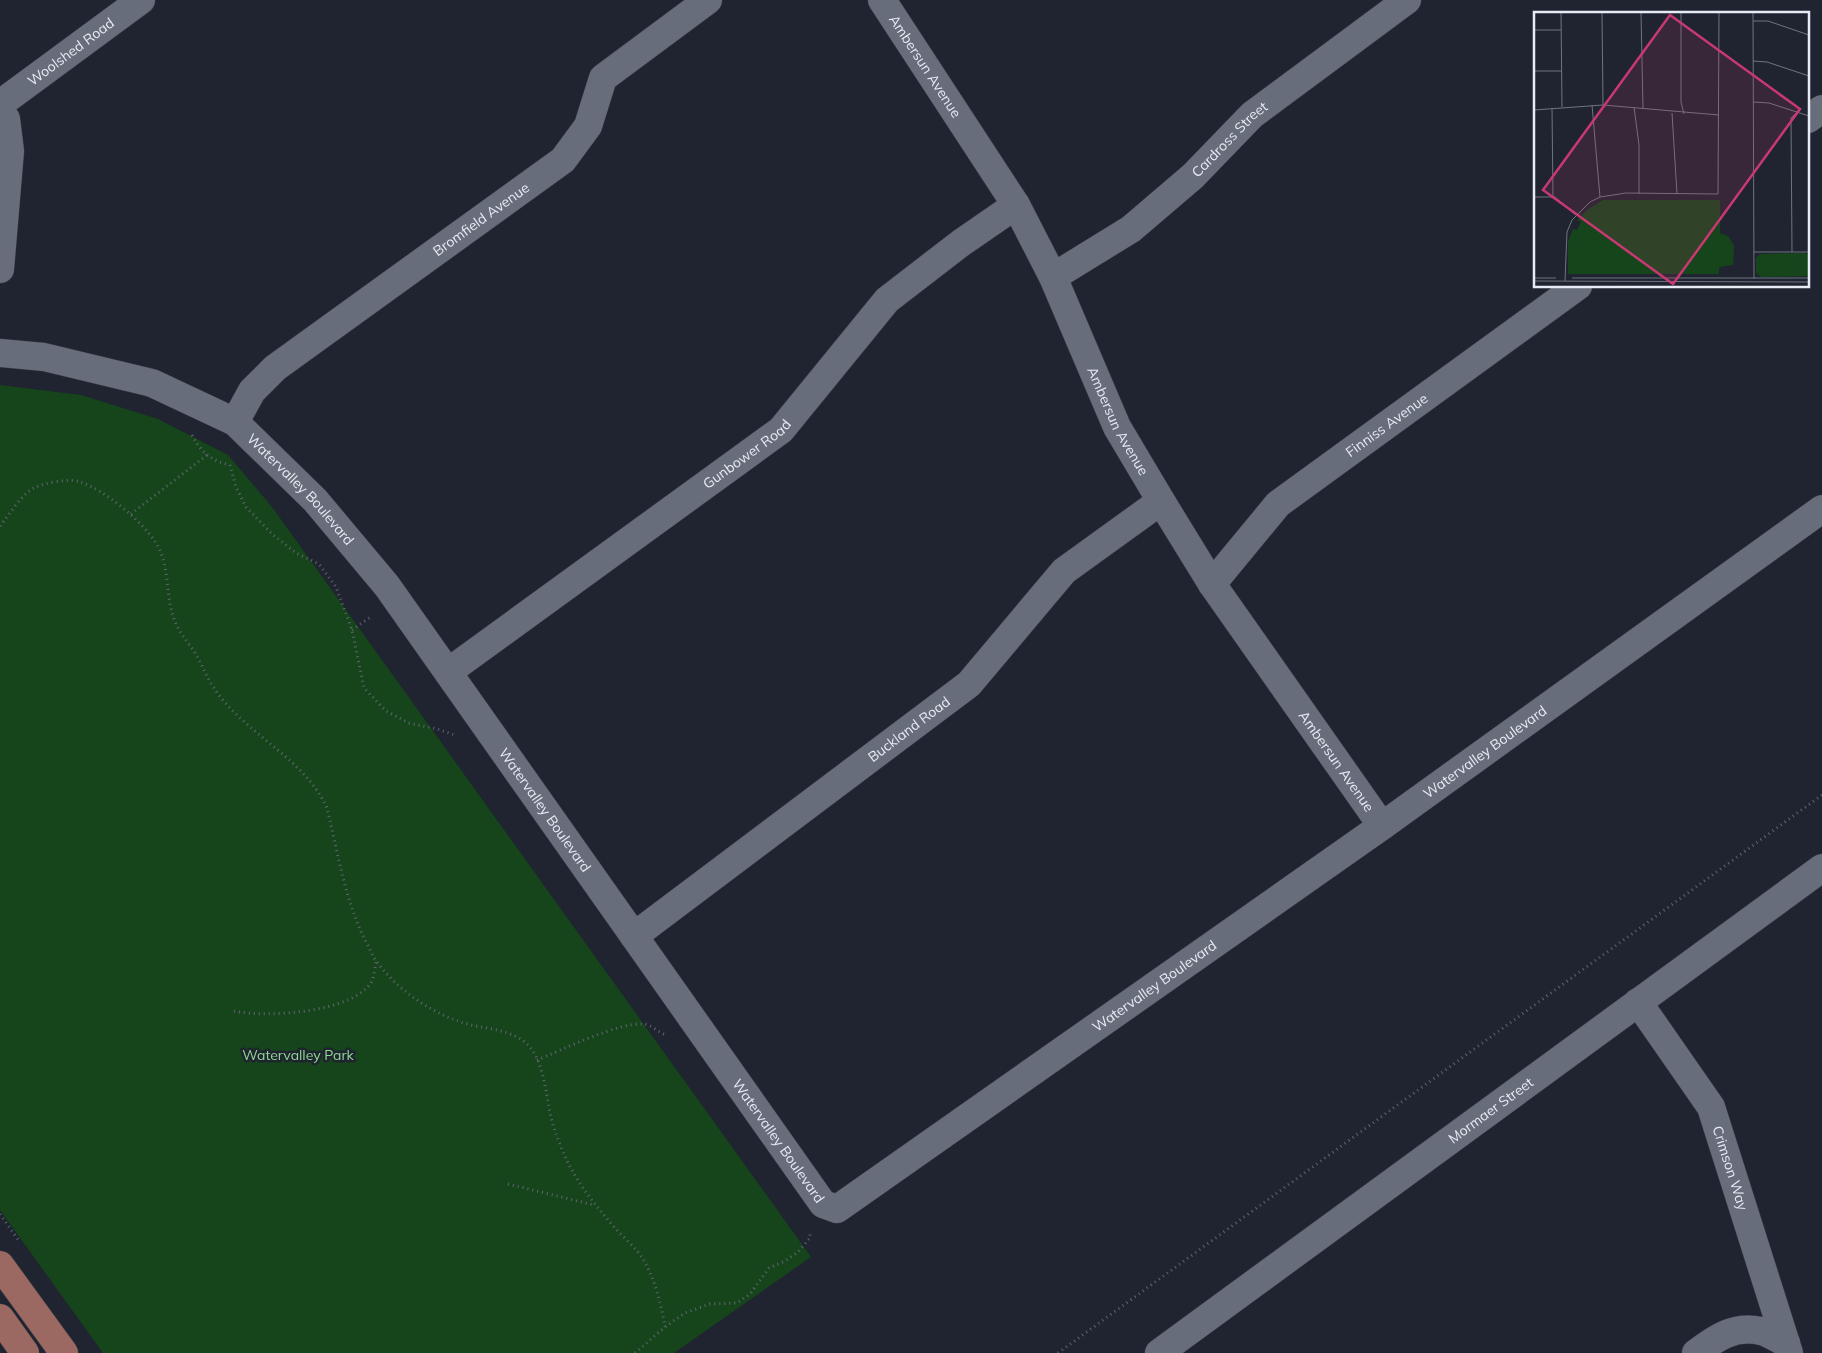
<svg xmlns="http://www.w3.org/2000/svg" width="1822" height="1353" font-family="Mulish,sans-serif">
	<style>
		.green { fill: #16451b }
		.lines { fill: none; stroke-linecap: round; stroke-linejoin: round }
		.minor-casing { stroke: #3a3e48; stroke-width: 29 }
		.major-casing { stroke: #3a3e48; stroke-width: 29 }
		.path { stroke: #606570; stroke-width: 3; stroke-dasharray: 1 4; stroke-linecap: butt }
		.minor { stroke: #676d7b; stroke-width: 28 }
		.major { stroke: #9c6862; stroke-width: 28 }
		.labels { text-anchor: middle; dominant-baseline: central; stroke-width: 5; stroke-linejoin: round; paint-order: stroke }
		.street-label { font-size: 14px; fill: #e7ebf3; stroke: #1f2430 }
		.park-label { font-size: 14px; fill: #8fd992; stroke: #1f2430 }
		.inset-road { fill: none; stroke: #6f747e; stroke-width: 1 }
		.view { fill: #c83872; fill-opacity: 0.15; stroke: #c83872; stroke-width: 2.5 }
		.inset-edge { fill: none; stroke: #e7ebf3; stroke-width: 2.5 }
	</style>
	<rect width="100%" height="100%" fill="#1f2430"/>
	<polygon class="green" points="0,385 81,395 158,419 228,455 272,507 811,1257 674,1353 103,1353 0,1210"/>
	<g class="lines">
		<g class="minor-casing">
			<g id="minor">
				<path id="s1" d="M882,0L1016,205L1053,277L1117,427L1161,501L1212,584L1382,826"/>
				<path id="s2" d="M0,104L141,0"/>
				<polyline points="0,110 6,119 10,151 0,269"/>
				<polyline points="1808,119 1822,109"/>
				<path id="s3" d="M1053,277L1131,229L1193,176L1252,115L1407,0"/>
				<path id="s4" d="M0,353L44,357L152,383L235,422L315,500L387,586L823,1204L837,1209L1382,826L1822,509"/>
				<path id="s5" d="M235,422L252,391L275,368L563,160L588,126L603,78L708,0"/>
				<path id="s6" d="M1212,584L1278,504L1578,286"/>
				<path id="s7" d="M448,672L781,430L887,300L961,243L1016,205"/>
				<path id="s8" d="M634,936L969,684L1064,571L1161,501"/>
				<path id="s9" d="M1638,1002L1711,1107L1789,1353"/>
				<path id="s10" d="M1159,1353L1822,868"/>
				<path d="M1696,1353C1716,1338 1734,1325 1761,1331C1769,1333 1778,1339 1786,1343"/>
			</g>
		</g>
		<g class="major-casing">
			<g id="major">
				<polyline points="0,1265 64,1353"/>
				<polyline points="0,1318 25,1353"/>
			</g>
		</g>
		<g class="path">
			<path d="M192,435C201,452 211,461 230,465"/>
			<polyline points="230,465 236,487 246,507 272,534 296,553 319,564 336,587 352,630 364,688 386,711 409,723 437,729 455,735"/>
			<polyline points="131,514 207,455"/>
			<path d="M0,526C9,515 23,492 36,487C45,483 70,478 80,482C105,490 142,521 156,543C169,564 166,590 172,613C176,628 185,639 194,651C202,664 207,679 216,691C247,735 304,758 327,808C338,853 345,901 366,942C370,949 372,956 377,962C397,989 427,1010 458,1021C481,1030 511,1027 529,1046C546,1065 546,1102 553,1125C556,1135 560,1145 564,1154C576,1182 595,1205 615,1228C624,1238 636,1248 643,1259C655,1279 661,1304 665,1327"/>
			<polyline points="352,630 372,616"/>
			<path d="M234,1011C266,1018 354,1013 372,981C374,976 375,968 376,962"/>
			<path d="M537,1060C562,1050 619,1022 643,1024C651,1024 658,1033 667,1035"/>
			<polyline points="508,1184 594,1205"/>
			<polyline points="0,1214 19,1241"/>
			<polyline points="635,1353 665,1327 685,1313 710,1304 737,1303 750,1294 769,1268 785,1261 798,1252 810,1238 810,1231"/>
			<polyline points="1058,1353 1822,795"/>
		</g>
		<use href="#minor" class="minor"/>
		<use href="#major" class="major"/>
	</g>
	<g class="labels">
		<g class="street-label">
			<text stroke="none"><textPath href="#s2" startOffset="88">Woolshed Road</textPath></text>
			<text stroke="none"><textPath href="#s1" startOffset="79">Ambersun Avenue</textPath></text>
			<text stroke="none"><textPath href="#s3" startOffset="225">Cardross Street</textPath></text>
			<text stroke="none"><textPath href="#s5" startOffset="322">Bromfield Avenue</textPath></text>
			<text stroke="none"><textPath href="#s1" startOffset="484">Ambersun Avenue</textPath></text>
			<text stroke="none"><textPath href="#s6" startOffset="238">Finniss Avenue</textPath></text>
			<text stroke="none"><textPath href="#s7" startOffset="370">Gunbower Road</textPath></text>
			<text stroke="none"><textPath href="#s4" startOffset="341">Watervalley Boulevard</textPath></text>
			<text stroke="none"><textPath href="#s8" startOffset="344">Buckland Road</textPath></text>
			<text stroke="none"><textPath href="#s4" startOffset="2035">Watervalley Boulevard</textPath></text>
			<text stroke="none"><textPath href="#s1" startOffset="889">Ambersun Avenue</textPath></text>
			<text stroke="none"><textPath href="#s4" startOffset="745">Watervalley Boulevard</textPath></text>
			<text stroke="none"><textPath href="#s4" startOffset="1630">Watervalley Boulevard</textPath></text>
			<text stroke="none"><textPath href="#s10" startOffset="411">Mormaer Street</textPath></text>
			<text stroke="none"><textPath href="#s4" startOffset="1150">Watervalley Boulevard</textPath></text>
			<text stroke="none"><textPath href="#s9" startOffset="192">Crimson Way</textPath></text>
		</g>
		<g class="park-label">
			<text x="298" y="1055">Watervalley Park</text>
		</g>
	</g>
	<g transform="translate(1534 12)">
		<rect width="275" height="275" fill="#1f2430"/>
		<path d="M69,188H186V221L194,224L200,234L199,253L185,255V262H34V230L39,217L43,218L47,210L43,208L53,198ZM271,241L275,243V264L227,265L222,261V246L226,242Z" fill="#16451b"/>
		<path class="inset-road" d="M27,1L28,95M68,1L69,93M107,1L109,96M147,1V90L150,102M219,1L220,267M219,9H234L275,23M0,18H27M219,49L233,50L275,64M0,59H28M219,90L235,91L275,104M58,93L66,185M100,95L105,133V182M18,96L19,185M0,98L69,93L185,103M138,101L143,182M0,185H21L42,203M220,240H275M258,240L257,106L263,100M0,266H22M38,266H275M0,269L275,270M31,269L33,220L38,208L56,190L66,185L92,181L184,182L185,1"/>
		<path class="view" d="M136,3L266,97L139,272L9,178Z"/>
		<rect width="275" height="275" class="inset-edge"/>
	</g>
</svg>
